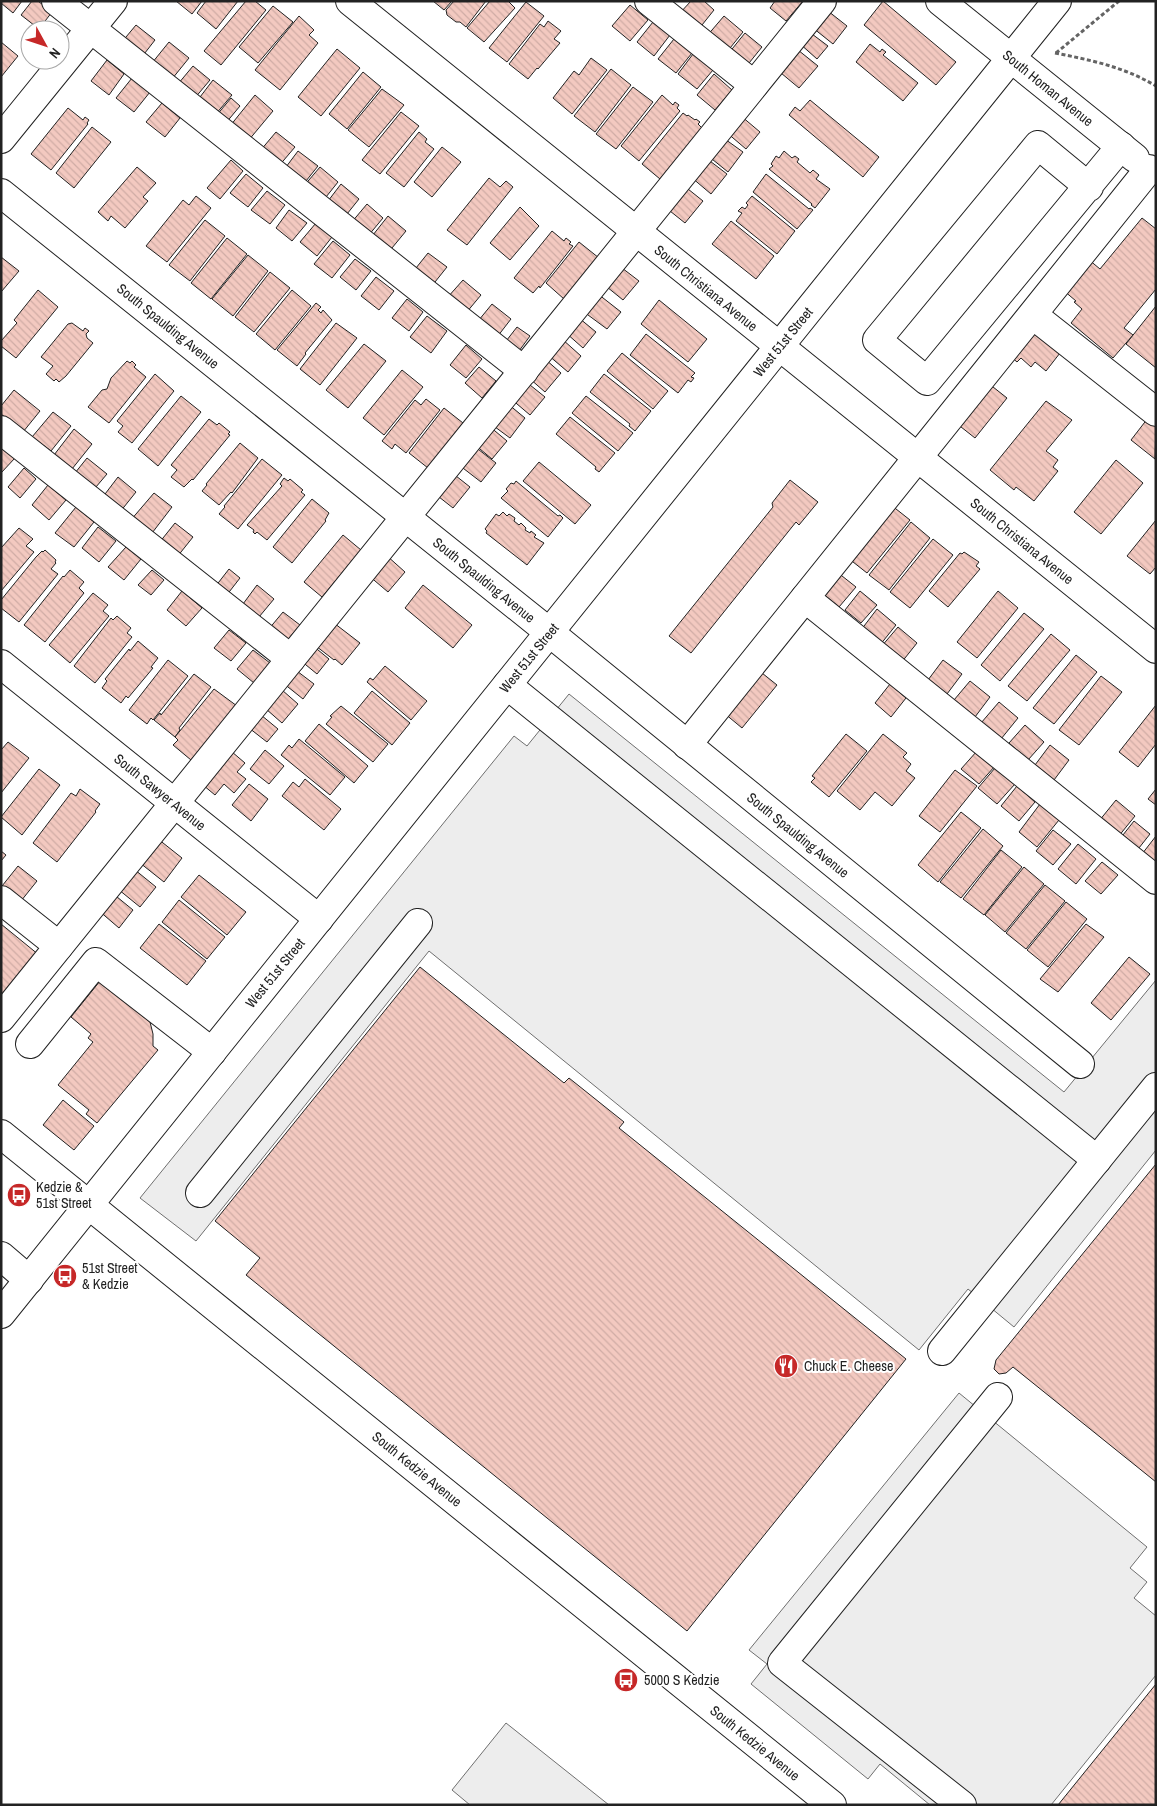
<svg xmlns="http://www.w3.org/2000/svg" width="1157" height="1806" font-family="'Archivo Narrow',sans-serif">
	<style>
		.parking { fill: #ededed; stroke: #6f6f6f }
		.building { fill: url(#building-back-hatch); stroke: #222 }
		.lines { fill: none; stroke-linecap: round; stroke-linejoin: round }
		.minor-casing { stroke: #222; stroke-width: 30 }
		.major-casing { stroke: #222; stroke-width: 30 }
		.path { stroke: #646464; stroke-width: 3; stroke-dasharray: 4 2.5; stroke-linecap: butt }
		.minor { stroke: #fff; stroke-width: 28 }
		.major { stroke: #fff; stroke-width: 28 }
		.labels { text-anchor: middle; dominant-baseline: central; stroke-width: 4; stroke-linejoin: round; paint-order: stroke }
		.street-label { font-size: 14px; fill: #222; stroke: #fff }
		.poi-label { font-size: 14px; fill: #222; stroke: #fff; text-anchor: start }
	</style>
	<defs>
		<pattern id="building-back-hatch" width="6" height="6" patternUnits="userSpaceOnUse" patternTransform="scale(1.25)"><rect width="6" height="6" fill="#f3c9c0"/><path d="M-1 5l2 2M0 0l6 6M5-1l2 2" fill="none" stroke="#d0aca5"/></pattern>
	</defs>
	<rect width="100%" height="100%" fill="#fff"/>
	<g class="parking">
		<polygon points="569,694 1064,1092 1156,980 1156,1150 1014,1327 968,1289 919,1350 429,951 196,1241 140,1198 514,736 527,746"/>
		<polygon points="959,1393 1147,1547 1130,1568 1147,1582 1134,1598 1156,1616 1156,1675 1051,1805 930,1805 880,1764 868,1779 751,1684 767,1664 749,1650"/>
		<polygon points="506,1723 609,1805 470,1805 452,1790"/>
	</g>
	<g class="building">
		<polygon points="1,1 22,1 13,13 1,3"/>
		<polygon points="32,1 38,1 52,12 39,29 21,15"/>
		<polygon points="176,1 202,1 192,14"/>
		<polygon points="206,1 238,1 216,29 197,13"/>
		<polygon points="246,1 255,1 266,10 221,65 204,51"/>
		<polygon points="433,1 452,1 444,10"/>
		<polygon points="454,1 486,1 466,27 460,22 456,22 447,15 446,10"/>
		<polygon points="490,1 508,1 515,8 484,42 467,28"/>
		<polygon points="691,1 704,1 714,10 698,30 679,14"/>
		<polygon points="775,1 803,1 786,21 770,8"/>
		<polygon points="883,1 956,62 936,85 864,25"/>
		<polygon points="526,2 544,16 507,62 489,48"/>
		<polygon points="630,5 648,20 630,41 612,26"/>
		<polygon points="273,6 293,22 258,63 239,47"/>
		<polygon points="828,11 847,26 833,44 813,28"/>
		<polygon points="299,16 314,30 309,35 318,43 280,90 255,70"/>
		<polygon points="724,16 743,32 726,53 706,37"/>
		<polygon points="548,21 561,31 554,39 560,43 538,69 537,68 528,79 509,64 540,24 544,27"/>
		<polygon points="653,22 670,35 654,56 637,42"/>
		<polygon points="136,25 155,40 141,58 121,43"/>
		<polygon points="808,31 828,46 817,59 799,43"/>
		<polygon points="745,33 762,47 745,68 728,54"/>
		<polygon points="674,39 692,53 676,73 658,59"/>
		<polygon points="1,42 18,56 1,77"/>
		<polygon points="169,42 189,58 172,79 152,63"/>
		<polygon points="870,44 880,52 882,49 886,52 883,55 918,83 903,101 856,62"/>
		<polygon points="793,46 818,66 799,88 775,68"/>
		<polygon points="337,49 360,68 321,116 298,97"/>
		<polygon points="693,54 713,70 697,89 678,74"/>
		<polygon points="591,58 607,70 572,114 553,98 574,71 579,75"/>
		<polygon points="107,60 124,74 109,95 91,81"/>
		<polygon points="193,66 210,80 194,99 178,84"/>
		<polygon points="611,69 631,85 595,132 574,116"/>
		<polygon points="363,72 381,87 347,129 329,114"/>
		<polygon points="714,74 732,90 715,110 697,95"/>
		<polygon points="132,78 150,92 134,112 116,98"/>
		<polygon points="213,80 232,95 215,115 197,101"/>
		<polygon points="633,87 653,102 616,149 596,134"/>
		<polygon points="382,89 404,105 369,147 348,130"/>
		<polygon points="255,95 273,111 248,141 230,126"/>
		<polygon points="662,95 673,105 675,102 679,105 677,108 680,111 639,161 621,146"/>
		<polygon points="231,98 240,106 225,124 216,116"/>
		<polygon points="810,100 879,157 863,177 789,115 795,107 800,111"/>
		<polygon points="162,103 180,118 165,137 146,122"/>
		<polygon points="68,108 83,120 85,117 89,120 87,123 88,124 51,170 31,154"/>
		<polygon points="401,112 419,126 380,174 362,160"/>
		<polygon points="683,113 687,116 688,115 695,120 696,119 700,122 698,124 702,128 660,179 642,164"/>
		<polygon points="741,116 760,132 746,149 726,132"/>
		<polygon points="92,127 111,142 74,188 56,173"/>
		<polygon points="276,132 295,147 278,167 260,151"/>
		<polygon points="419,132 427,139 425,142 434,149 404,187 386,173"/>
		<polygon points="722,137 743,152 728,172 707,155"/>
		<polygon points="442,147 461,162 432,197 414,182"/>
		<polygon points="298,151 318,166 302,186 283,171"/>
		<polygon points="784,151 792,158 795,156 799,159 797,162 810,173 813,170 819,175 816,179 830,189 815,208 811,205 812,204 769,169 773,166 771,164 776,156 779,158"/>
		<polygon points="706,158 727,174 711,194 691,177"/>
		<polygon points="231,160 243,171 220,199 207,188"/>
		<polygon points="137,167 156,183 143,197 148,201 125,228 111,216 108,221 98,212"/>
		<polygon points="320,167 338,182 322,202 303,187"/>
		<polygon points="246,174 263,188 248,207 230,193"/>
		<polygon points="766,174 809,209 810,208 813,210 797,229 753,192"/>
		<polygon points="489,178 500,187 506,181 513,187 467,245 447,230"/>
		<polygon points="341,184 359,199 343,219 325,205"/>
		<polygon points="683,185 703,201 685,223 665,207"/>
		<polygon points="267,191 285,205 270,224 251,210"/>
		<polygon points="196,196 211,208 167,262 146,246 183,200 189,205"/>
		<polygon points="752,196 795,231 777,254 736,221 742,213 738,211 742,207 745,209 748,205 746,203"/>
		<polygon points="367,204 383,218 368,236 351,223"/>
		<polygon points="520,207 539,226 510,260 490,243"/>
		<polygon points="289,210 307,223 292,241 276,228"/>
		<polygon points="388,216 406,231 387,254 369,240"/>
		<polygon points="1142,218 1156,229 1156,289 1124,328 1133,335 1113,358 1071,323 1082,309 1074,302 1076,301 1063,290 1088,259 1100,269"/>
		<polygon points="205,220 225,236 190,281 169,265"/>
		<polygon points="731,221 774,256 756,279 712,244"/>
		<polygon points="316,223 332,237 317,256 300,242"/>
		<polygon points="552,231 564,241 566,238 571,242 569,244 573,246 540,288 539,286 533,293 514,278"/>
		<polygon points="227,238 247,254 211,299 191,283"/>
		<polygon points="333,241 350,255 332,278 314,264"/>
		<polygon points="579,242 599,258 564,299 546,283"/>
		<polygon points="428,253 447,267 431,287 412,273"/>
		<polygon points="248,255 268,271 233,316 212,299"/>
		<polygon points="1,257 19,271 1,292"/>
		<polygon points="355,259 371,271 356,290 340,277"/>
		<polygon points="622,268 639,281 623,300 607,287"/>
		<polygon points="270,272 290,288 254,332 235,317"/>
		<polygon points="376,277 394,291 379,310 361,296"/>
		<polygon points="463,280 481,295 466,313 447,298"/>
		<polygon points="38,290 58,307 16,358 1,346 1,341 17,323 14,320"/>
		<polygon points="292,290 311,306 275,350 256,334"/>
		<polygon points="598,294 621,312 607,329 584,312"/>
		<polygon points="407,299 423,312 409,331 392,318"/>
		<polygon points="659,300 707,339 688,362 641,324"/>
		<polygon points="316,303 321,307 318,310 321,313 323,310 332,320 305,353 306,354 297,366 277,350"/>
		<polygon points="492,304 511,319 494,341 474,326"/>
		<polygon points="1156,306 1156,368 1126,344"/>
		<polygon points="427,316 447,331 431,353 410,337"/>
		<polygon points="579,318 596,332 583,348 566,333"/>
		<polygon points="72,323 83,331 85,328 89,331 86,334 87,338 93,343 66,376 59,382 56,379 54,381 46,374 53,366 41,357 68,324"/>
		<polygon points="336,323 357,338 320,385 300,369"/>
		<polygon points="517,327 530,336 516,355 503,345"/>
		<polygon points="1032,328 1060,353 1046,371 1035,362 1031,367 1021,358 1017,362 1009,355"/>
		<polygon points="646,334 695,373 691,377 694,378 691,382 688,380 678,393 630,355"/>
		<polygon points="562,339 581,356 568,372 548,355"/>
		<polygon points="364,344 386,361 348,408 326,390"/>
		<polygon points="466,345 482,359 466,378 450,365"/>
		<polygon points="622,353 668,391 653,409 607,371"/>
		<polygon points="545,359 561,373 545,392 529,378"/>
		<polygon points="127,361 130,363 132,361 136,365 134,367 146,377 109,423 88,407 102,390 107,389 111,378"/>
		<polygon points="479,367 496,381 482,398 465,383"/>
		<polygon points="402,370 423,387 384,435 363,418"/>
		<polygon points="155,374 174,391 132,443 118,432 123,426 117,421"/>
		<polygon points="604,374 651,411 635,431 629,426 630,424 590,392"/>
		<polygon points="525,381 545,397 530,415 510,398"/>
		<polygon points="988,383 1007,398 975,438 956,423"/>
		<polygon points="14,390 40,411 23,432 1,414 1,406"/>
		<polygon points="181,396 201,412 158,466 138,449"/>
		<polygon points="586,396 633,433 618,451 572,413"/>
		<polygon points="426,399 440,410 406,453 395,444 392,449 382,441 415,400 421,405"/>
		<polygon points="1046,401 1072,420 1046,451 1058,460 1053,467 1058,471 1034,501 1016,487 1014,490 990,470"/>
		<polygon points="508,404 525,418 510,438 491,424"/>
		<polygon points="444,408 463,423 428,468 409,453"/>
		<polygon points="53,412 71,426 51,451 32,437"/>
		<polygon points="570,417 615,453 599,472 595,469 596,467 556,434"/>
		<polygon points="1148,418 1156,424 1155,459 1131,440"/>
		<polygon points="209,419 217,425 219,423 230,432 228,434 230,435 193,480 192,479 184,487 171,477 177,470 171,465"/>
		<polygon points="489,426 507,441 492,459 474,444"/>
		<polygon points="74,429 92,444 72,469 54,455"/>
		<polygon points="240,443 258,458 232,493 231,492 219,505 202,491 207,485 206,484"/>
		<polygon points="1,446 15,458 1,473"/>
		<polygon points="474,446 496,463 481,482 459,465"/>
		<polygon points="87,458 107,474 90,494 71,478"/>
		<polygon points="262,459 282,475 238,529 219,514 225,507 224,506"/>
		<polygon points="1116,460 1143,483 1101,534 1074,512"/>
		<polygon points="539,462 591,505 575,524 523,481"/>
		<polygon points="24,468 36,479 20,498 8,487"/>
		<polygon points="451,472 470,487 453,508 434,493"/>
		<polygon points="118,477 136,492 120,512 102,498"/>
		<polygon points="284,478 288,481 290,479 303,490 301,492 305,495 267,540 257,532 255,534 253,532 254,530 247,525 282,486 280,484"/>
		<polygon points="790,480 818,502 799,525 796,522 691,653 669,636 773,507 772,503"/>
		<polygon points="516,481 558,516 560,515 563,518 548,537 501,498 508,491 506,489 511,483 514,484"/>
		<polygon points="48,485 66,500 49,520 32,505"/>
		<polygon points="154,493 172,507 149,537 130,521"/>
		<polygon points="312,499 329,513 325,520 326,521 292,563 273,547"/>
		<polygon points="891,505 910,520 867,573 848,558"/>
		<polygon points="76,507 94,522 74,547 55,533"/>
		<polygon points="503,512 507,516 509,514 515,518 514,521 519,525 521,523 526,528 525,530 530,533 531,531 536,535 534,537 544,543 527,565 486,533 487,531 485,529 496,514 499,516"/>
		<polygon points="1156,520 1156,567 1150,574 1127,556"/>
		<polygon points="911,522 930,538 889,590 869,575"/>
		<polygon points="175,523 193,537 177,557 159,543"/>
		<polygon points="98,527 116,541 99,562 82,548"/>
		<polygon points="19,528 33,539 26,546 34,552 1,591 1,548"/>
		<polygon points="343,535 361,550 322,597 304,582"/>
		<polygon points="933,539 953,555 910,608 890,592"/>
		<polygon points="126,547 141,559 124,580 108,567"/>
		<polygon points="45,550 56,560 55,562 56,563 51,569 58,574 19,622 1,608 1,600 36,557 42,551 43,552"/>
		<polygon points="964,552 979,562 976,566 980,569 948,607 929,591 960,553 962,554"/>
		<polygon points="386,555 405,572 388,592 368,575"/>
		<polygon points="229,569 240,578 226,596 215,587"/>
		<polygon points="70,570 84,582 79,588 84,593 45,642 24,625 63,576 64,577"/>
		<polygon points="152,570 164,580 151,595 138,585"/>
		<polygon points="837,572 856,587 839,607 821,592"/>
		<polygon points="257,585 274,599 259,617 243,604"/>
		<polygon points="423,585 472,625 453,648 405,608"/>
		<polygon points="182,591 202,608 186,626 167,610"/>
		<polygon points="860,591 877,605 861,623 845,610"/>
		<polygon points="998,591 1018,608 977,658 957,642"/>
		<polygon points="93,593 108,605 103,611 109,616 70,663 49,645"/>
		<polygon points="877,609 896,625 880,645 861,630"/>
		<polygon points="283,612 300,625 284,644 268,630"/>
		<polygon points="1024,613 1044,629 1000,681 981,665"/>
		<polygon points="117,616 131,628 127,633 132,637 95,683 74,666 111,618 113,620"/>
		<polygon points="330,620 360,643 342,665 335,659 334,660 312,643"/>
		<polygon points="898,627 917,643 901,663 881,647"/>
		<polygon points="229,630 246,643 231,661 214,648"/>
		<polygon points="1051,634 1070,650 1027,701 1008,686"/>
		<polygon points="138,641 158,658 151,667 153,668 128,698 126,696 121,703 102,688 107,681 105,679 129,649 130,651"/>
		<polygon points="312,645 329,659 317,674 300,660"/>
		<polygon points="253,650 270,663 254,683 237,669"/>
		<polygon points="1076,655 1097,672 1054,724 1033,708"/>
		<polygon points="168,660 188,676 153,720 151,718 147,724 129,710"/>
		<polygon points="943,660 962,674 947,694 928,680"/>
		<polygon points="385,666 427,701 411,720 367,682 370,678 373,680"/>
		<polygon points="293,668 314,684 303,699 283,683"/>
		<polygon points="757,669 777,685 742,728 724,713"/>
		<polygon points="194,674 211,687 179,728 180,730 175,737 154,720 160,713 161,715"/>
		<polygon points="1101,676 1122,692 1079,745 1059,730"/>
		<polygon points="970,681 990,697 975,717 954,700"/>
		<polygon points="890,684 906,698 891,717 875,703"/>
		<polygon points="214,689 237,706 198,756 196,754 191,760 173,745 178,740 175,737"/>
		<polygon points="282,690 298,704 282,723 266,709"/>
		<polygon points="372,691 410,723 392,745 354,713"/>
		<polygon points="999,702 1018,718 1001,739 981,723"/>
		<polygon points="1156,705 1156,744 1138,767 1119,752"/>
		<polygon points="341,706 388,744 373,762 326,724 332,717 330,716"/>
		<polygon points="261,715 278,729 267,742 249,728"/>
		<polygon points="319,724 368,766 354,783 305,741"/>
		<polygon points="1025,725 1044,742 1028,760 1009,743"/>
		<polygon points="846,734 867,751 829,797 811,782 815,778 812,776"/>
		<polygon points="883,734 907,753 903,757 911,764 906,771 915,778 892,806 875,792 860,810 837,791"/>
		<polygon points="299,739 345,777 330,795 281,755 289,745 292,748"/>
		<polygon points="8,742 29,758 1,793 1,750"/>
		<polygon points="1050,745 1069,760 1054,780 1035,765"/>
		<polygon points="225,746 245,763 237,772 246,779 234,793 224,784 215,795 197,780"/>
		<polygon points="265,750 284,766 269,784 250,769"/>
		<polygon points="977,751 995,766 979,784 961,769"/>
		<polygon points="995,768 1015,784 997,804 978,788"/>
		<polygon points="39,769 60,785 22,835 1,817"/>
		<polygon points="955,770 977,786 940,832 919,816"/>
		<polygon points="305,779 341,809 324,830 282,796 293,782 299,787"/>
		<polygon points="249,784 268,799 251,821 232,805"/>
		<polygon points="1017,786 1035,802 1019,821 1001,806"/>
		<polygon points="80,789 100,804 95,811 96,812 57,862 33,843 71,793 76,796"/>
		<polygon points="1156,789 1156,805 1148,799"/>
		<polygon points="1116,800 1135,816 1118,837 1099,821"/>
		<polygon points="1040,804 1059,820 1037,847 1019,832"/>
		<polygon points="961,812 981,828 938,882 918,865"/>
		<polygon points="1134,821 1150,834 1135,853 1119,840"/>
		<polygon points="983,829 1003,846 961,898 940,882"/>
		<polygon points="1053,830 1071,844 1053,865 1036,851"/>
		<polygon points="153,835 182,858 164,882 135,859"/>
		<polygon points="1156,836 1156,864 1142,854"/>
		<polygon points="1078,844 1096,859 1076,884 1058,869"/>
		<polygon points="1001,850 1022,867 984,915 963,899"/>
		<polygon points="1,851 6,855 1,861"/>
		<polygon points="1102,862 1118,875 1101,894 1085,881"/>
		<polygon points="129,865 156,887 140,907 113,885"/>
		<polygon points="18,866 37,881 21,901 2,886"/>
		<polygon points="1024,867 1044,884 1005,932 985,915"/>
		<polygon points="199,875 246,912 227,935 181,897"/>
		<polygon points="1045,885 1065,901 1026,949 1006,933"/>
		<polygon points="111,892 133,910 119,928 98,910"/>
		<polygon points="179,900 225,937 207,959 162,922"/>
		<polygon points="1066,902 1087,919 1048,967 1027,950"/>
		<polygon points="1,924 39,955 6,997 1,993"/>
		<polygon points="159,924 206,961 187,985 140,948"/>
		<polygon points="1086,924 1104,937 1058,992 1040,979"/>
		<polygon points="1129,957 1150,974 1111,1020 1091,1003"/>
		<polygon points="420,967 564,1083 569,1078 624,1122 619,1128 906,1359 687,1631 246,1275 260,1258 215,1221"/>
		<polygon points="100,981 150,1022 153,1034 153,1046 158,1050 97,1123 86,1114 89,1110 58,1085 93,1042 88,1038 91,1034 71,1017"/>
		<polygon points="63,1100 94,1126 74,1150 43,1125"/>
		<polygon points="1156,1164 1156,1482 1013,1367 1006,1373 999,1374 994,1369 996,1360"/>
		<polygon points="1156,1684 1156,1805 1058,1805"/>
	</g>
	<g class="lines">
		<g class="minor-casing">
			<g id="minor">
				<polyline points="56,1 524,371"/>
				<polyline points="350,1 1156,649"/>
				<polyline points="649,1 754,85"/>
				<polyline points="940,1 1135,158"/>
				<polyline points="1,139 113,1"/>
				<polyline points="1089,187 1038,145 877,340 927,381 1121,146"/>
				<polyline points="1,193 549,632 1080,1064"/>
				<polyline points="1033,315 1156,412"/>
				<polyline points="1,430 291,659"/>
				<polyline points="805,598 1156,880"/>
				<polyline points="1,664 319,919"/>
				<polyline points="507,685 1097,1160"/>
				<polyline points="687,745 1149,169"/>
				<polyline points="1,900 59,946"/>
				<polyline points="1,1018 822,1"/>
				<polyline points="30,1044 96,962 212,1052"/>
				<polyline points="200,1193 418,923"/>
				<polyline points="1,1256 29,1280"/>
				<polyline points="1,1314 1057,1"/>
				<polyline points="942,1351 1156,1087"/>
				<polyline points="962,1805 782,1663 998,1397"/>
			</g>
		</g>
		<g class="major-casing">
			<polyline id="major" points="1,1134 832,1805"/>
		</g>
		<g class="path">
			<path d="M1055,53C1091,60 1124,67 1156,86"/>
			<polyline points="1056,53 1119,1"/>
		</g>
		<use href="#minor" class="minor"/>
		<use href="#major" class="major"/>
	</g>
	<defs>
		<g id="bus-disc" transform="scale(1.25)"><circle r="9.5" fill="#c62828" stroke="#fff"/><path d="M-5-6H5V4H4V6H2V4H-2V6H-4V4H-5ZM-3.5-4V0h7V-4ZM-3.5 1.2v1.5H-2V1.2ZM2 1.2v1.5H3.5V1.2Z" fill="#fff"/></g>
		<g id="restaurant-disc" transform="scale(1.25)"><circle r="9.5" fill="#c62828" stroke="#fff"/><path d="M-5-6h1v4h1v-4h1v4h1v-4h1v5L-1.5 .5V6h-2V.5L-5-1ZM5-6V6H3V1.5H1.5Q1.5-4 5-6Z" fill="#fff"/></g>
	</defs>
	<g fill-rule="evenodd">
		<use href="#bus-disc" x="19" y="1195"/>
		<use href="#bus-disc" x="65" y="1276"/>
		<use href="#restaurant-disc" x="786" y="1366"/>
		<use href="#bus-disc" x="626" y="1680"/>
	</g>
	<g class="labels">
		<g class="street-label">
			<text transform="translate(1048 88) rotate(39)">South Homan Avenue</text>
			<text transform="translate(706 288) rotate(39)">South Christiana Avenue</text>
			<text transform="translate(168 326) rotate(39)">South Spaulding Avenue</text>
			<text transform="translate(783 342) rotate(-51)">West 51st Street</text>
			<text transform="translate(1022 541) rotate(39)">South Christiana Avenue</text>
			<text transform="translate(484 580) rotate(39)">South Spaulding Avenue</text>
			<text transform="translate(529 658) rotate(-51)">West 51st Street</text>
			<text transform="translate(160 792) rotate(39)">South Sawyer Avenue</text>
			<text transform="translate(798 835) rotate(39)">South Spaulding Avenue</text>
			<text transform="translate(275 973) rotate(-51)">West 51st Street</text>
			<text transform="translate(417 1469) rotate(39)">South Kedzie Avenue</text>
			<text transform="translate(755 1743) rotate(39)">South Kedzie Avenue</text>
		</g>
		<g class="poi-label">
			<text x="36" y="1187">Kedzie &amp;<tspan x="36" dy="16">51st Street</tspan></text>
			<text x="82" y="1268">51st Street<tspan x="82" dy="16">&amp; Kedzie</tspan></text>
			<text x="804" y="1366">Chuck E. Cheese</text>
			<text x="644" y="1680">5000 S Kedzie</text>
		</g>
	</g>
	<rect width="1157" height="1806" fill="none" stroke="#222222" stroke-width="5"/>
	<g transform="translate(45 45) rotate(130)"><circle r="24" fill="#ffffff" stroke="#a7a7a7"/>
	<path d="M0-4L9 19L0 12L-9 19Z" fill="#c62828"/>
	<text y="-8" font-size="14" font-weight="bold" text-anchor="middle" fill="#222222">N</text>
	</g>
</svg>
